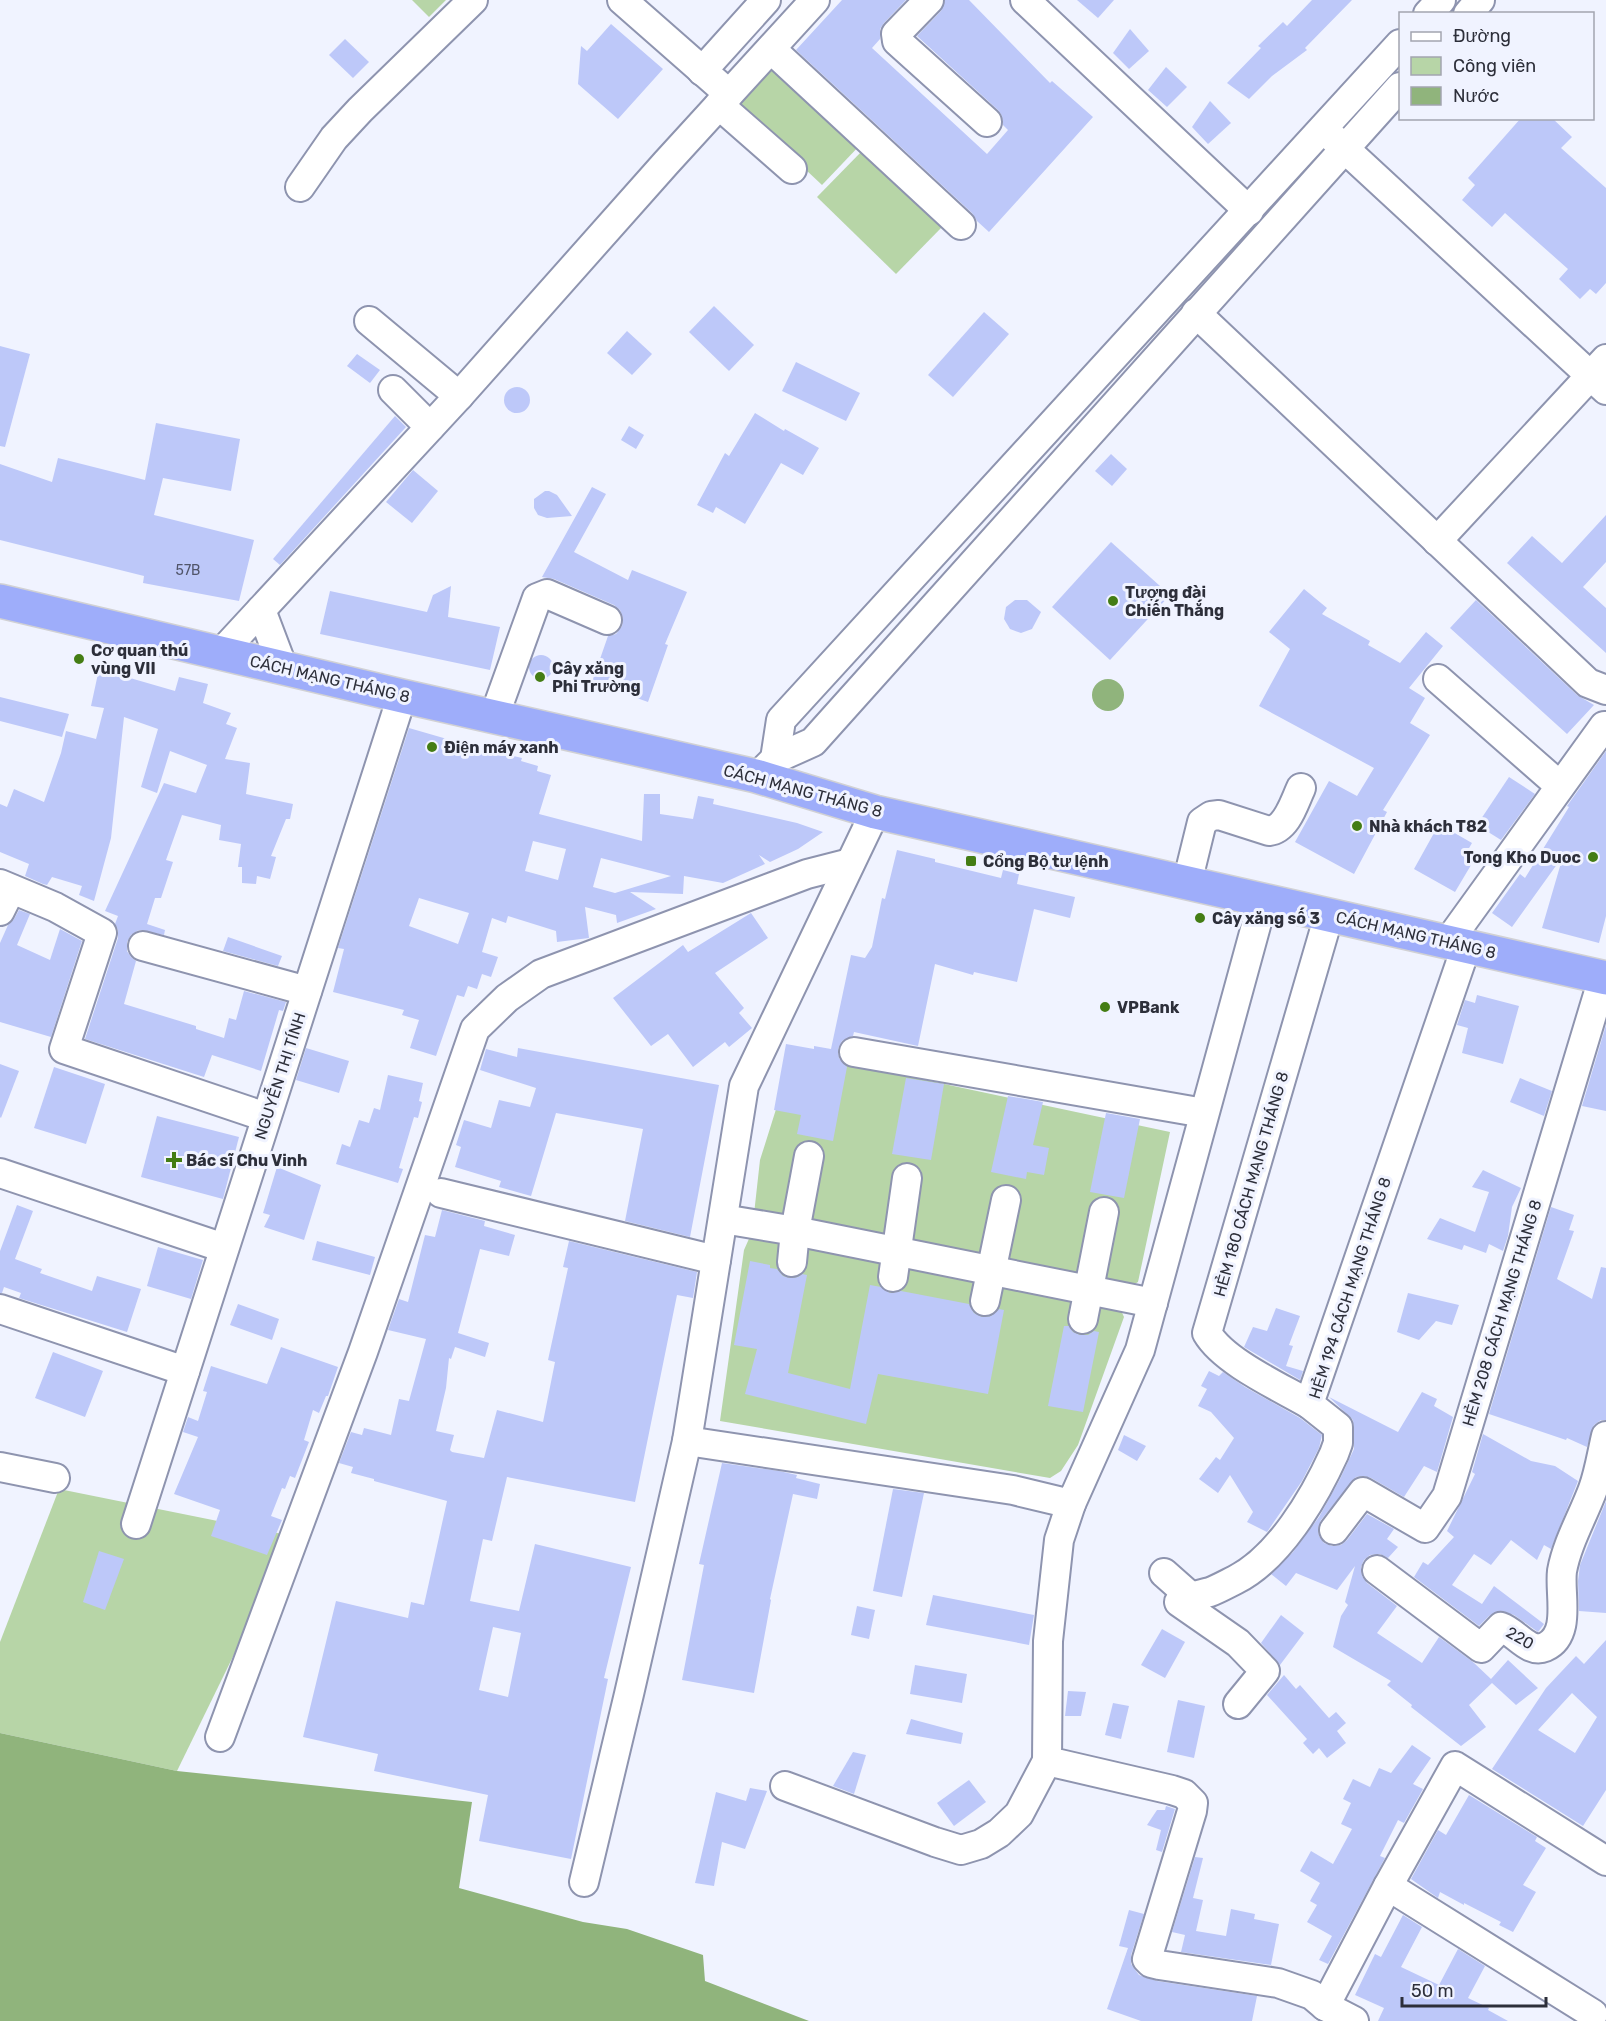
<svg xmlns="http://www.w3.org/2000/svg" width="1606" height="2021" font-family="Rubik,sans-serif">
	<style>
		.green { fill: #b7d5a7 }
		.water { fill: #90b47c }
		.building { fill: #bdc8f9; fill-rule: evenodd }
		.lines { fill: none; stroke-linecap: round; stroke-linejoin: round }
		.minor-casing { stroke: #8e94af; stroke-width: 32 }
		.highway-casing { stroke: #d1d1d4; stroke-width: 36 }
		.minor { stroke: #fff; stroke-width: 28 }
		.highway { stroke: #9eadfa; stroke-width: 33 }
		.poi-dot { fill: #447d14; stroke: #f0f3ff; stroke-width: 2 }
		.labels { text-anchor: middle; dominant-baseline: central; stroke-width: 6; stroke-linejoin: round; paint-order: stroke }
		.number-label { font-size: 14px; fill: #51556a }
		.poi-label { font-size: 16px; font-weight: bold; fill: #2d2f3a; stroke: #f0f3ff; text-anchor: start }
		.street-label { font-size: 16px; fill: #2d2f3a; stroke: #f0f3ff }
	</style>
	<rect width="100%" height="100%" fill="#f0f3ff"/>
	<g class="green">
		<polygon points="412,0 446,0 429,17"/>
		<polygon points="777,62 862,143 822,185 736,104"/>
		<polygon points="863,150 942,227 896,274 817,197"/>
		<polygon points="794,1052 1170,1132 1138,1282 1126,1289 1119,1306 1124,1317 1078,1445 1061,1471 1050,1478 720,1421 744,1250 752,1232 760,1160"/>
		<polygon points="59,1489 292,1536 177,1771 0,1733 0,1642"/>
	</g>
	<g class="water">
		<circle cx="1108" cy="695" r="16"/>
		<polygon points="0,1733 177,1771 472,1802 459,1888 583,1922 627,1929 703,1955 705,1981 809,2021 0,2021"/>
	</g>
	<g class="building">
		<polygon points="842,0 906,0 884,23 880,29 880,39 872,48 987,154 1008,130 1003,125 1002,116 998,110 917,36 941,11 945,0 969,0 1050,83 1052,81 1093,117 989,232 977,221 972,213 796,50"/>
		<polygon points="1077,0 1114,0 1098,18"/>
		<polygon points="1312,0 1352,0 1305,48 1307,50 1272,76 1249,99 1227,83 1261,48 1258,46 1283,22 1287,26"/>
		<polygon points="611,24 663,69 618,119 578,84 581,46 587,51"/>
		<polygon points="1130,29 1149,51 1129,69 1113,53"/>
		<polygon points="345,39 369,62 353,78 329,55"/>
		<polygon points="1166,67 1187,87 1167,107 1148,90"/>
		<polygon points="1210,101 1231,123 1208,144 1192,127"/>
		<polygon points="1521,118 1552,118 1572,137 1561,148 1606,188 1606,283 1596,294 1590,289 1580,299 1559,279 1568,269 1505,213 1492,227 1462,200 1475,185 1468,178"/>
		<polygon points="714,306 754,345 729,371 689,332"/>
		<polygon points="984,312 1009,334 953,397 928,375"/>
		<polygon points="627,331 652,354 632,375 607,353"/>
		<polygon points="0,346 30,354 5,447 0,446"/>
		<polygon points="357,354 380,370 370,383 347,366"/>
		<polygon points="796,362 860,393 846,421 782,391"/>
		<circle cx="517" cy="400" r="13"/>
		<polygon points="755,413 784,431 785,429 819,448 803,475 781,463 745,524 716,507 713,513 697,505 725,453 729,456"/>
		<polygon points="395,416 406,427 280,565 273,559"/>
		<polygon points="156,423 240,439 231,491 163,478 154,515 254,540 239,601 143,583 144,576 0,540 0,464 52,482 58,458 145,480"/>
		<polygon points="629,426 644,435 636,449 621,440"/>
		<polygon points="1111,454 1127,469 1112,486 1095,471"/>
		<polygon points="413,470 438,491 412,523 386,502"/>
		<polygon points="592,487 606,494 574,552 628,580 632,570 687,592 665,644 668,645 648,702 592,682 608,636 616,634 622,626 623,618 620,610 614,605 554,579 542,577"/>
		<polygon points="545,491 549,491 557,495 572,516 547,518 538,515 534,508 534,499"/>
		<polygon points="1606,515 1606,562 1583,587 1606,608 1606,653 1507,563 1532,536 1562,563"/>
		<polygon points="1111,542 1170,595 1110,660 1052,607"/>
		<polygon points="451,586 448,617 500,627 490,670 320,634 330,591 427,612 433,595"/>
		<polygon points="1304,589 1327,608 1322,614 1370,641 1368,645 1400,663 1426,632 1443,646 1409,688 1425,698 1410,723 1430,735 1383,810 1387,812 1354,874 1295,842 1329,781 1357,796 1374,768 1259,706 1290,649 1269,632"/>
		<polygon points="1015,600 1027,600 1041,612 1032,629 1021,633 1010,629 1004,619 1006,607"/>
		<polygon points="1476,600 1577,695 1594,705 1567,734 1450,628"/>
		<circle cx="541" cy="667" r="12"/>
		<polygon points="99,669 175,691 179,677 208,684 203,703 231,713 226,724 237,728 225,759 250,763 246,794 293,804 290,819 286,819 271,856 276,857 270,879 257,876 256,884 242,883 242,867 238,867 241,844 219,840 221,825 182,815 166,860 173,862 161,898 155,898 147,924 165,930 164,935 139,930 131,935 127,942 127,951 131,957 136,961 124,1004 196,1026 196,1029 224,1038 229,1018 236,1020 244,991 286,1002 283,1011 279,1010 261,1071 212,1055 204,1077 85,1039 118,938 118,930 115,924 118,916 105,911 164,783 196,793 207,765 170,751 157,793 141,787 158,729 124,717 111,838 94,901 79,895 82,886 52,877 47,885 43,884 25,876 29,864 0,852 0,804 7,807 14,789 44,802 61,753 66,731 96,739 104,708 91,706"/>
		<polygon points="0,697 69,714 62,737 0,721"/>
		<path d="M409,728L447,739L446,743L479,752L480,748L522,758L521,761L538,766L537,771L551,775L539,814L642,841L644,794H660V814L693,819L698,796L714,799L713,804L797,823L823,832L798,849L770,862L759,855L765,864L723,883L684,876L683,894L630,892L656,909L617,923L616,915L585,907L589,938L557,942L556,931L508,916L506,923L492,918L482,952L498,957L491,977L482,974L477,989L468,986L464,997L457,995L436,1056L410,1048L419,1020L402,1015L404,1010L333,992L344,949L338,948ZM533,841L566,849L558,880L525,871ZM601,858L671,876L615,893L593,887ZM419,898L469,913L458,944L409,926Z"/>
		<polygon points="1606,751 1606,916 1599,943 1542,928 1563,856 1512,927 1492,913 1520,874 1525,878 1569,807 1567,806"/>
		<polygon points="1509,777 1535,794 1501,840 1477,825"/>
		<polygon points="1439,824 1472,843 1465,855 1474,860 1455,892 1414,869"/>
		<polygon points="897,850 935,859 935,862 1001,878 1003,870 1019,874 1017,884 1075,897 1070,918 1034,909 1017,982 974,972 973,975 935,964 918,1046 854,1032 853,1036 842,1041 838,1049 839,1058 847,1067 833,1141 797,1134 801,1115 774,1110 786,1044 814,1049 814,1046 831,1049 851,955 865,958 872,947 882,898 885,899"/>
		<polygon points="19,910 30,914 17,945 50,960 60,929 82,941 51,1037 0,1022 0,943 8,925 14,919"/>
		<polygon points="751,913 768,938 715,973 744,1008 739,1013 752,1028 729,1047 725,1042 693,1067 668,1034 651,1046 613,998 683,945 688,952"/>
		<polygon points="228,937 282,956 278,966 223,951"/>
		<polygon points="1477,995 1519,1006 1503,1064 1462,1053 1468,1028 1457,1025 1465,1000 1475,1003"/>
		<polygon points="1606,1025 1606,1111 1582,1106"/>
		<polygon points="306,1048 349,1061 339,1093 296,1080"/>
		<polygon points="518,1048 719,1085 690,1237 625,1221 643,1129 556,1113 531,1196 499,1187 501,1181 455,1167 461,1147 456,1145 464,1120 491,1128 499,1100 530,1107 536,1088 480,1070 486,1049 517,1057"/>
		<polygon points="0,1064 19,1071 1,1118 0,1117"/>
		<polygon points="54,1067 105,1084 86,1144 34,1128"/>
		<polygon points="388,1075 423,1083 419,1101 422,1102 418,1118 414,1117 399,1168 403,1169 398,1183 336,1164 342,1144 350,1147 359,1120 369,1123 374,1108 380,1110"/>
		<polygon points="906,1078 944,1084 931,1160 892,1154"/>
		<polygon points="1520,1078 1552,1091 1544,1116 1510,1102"/>
		<polygon points="1008,1096 1043,1102 1033,1145 1049,1148 1044,1175 1027,1172 1026,1179 991,1172"/>
		<polygon points="1106,1113 1140,1119 1124,1198 1090,1192"/>
		<polygon points="157,1116 239,1137 223,1199 141,1177"/>
		<polygon points="277,1167 321,1185 304,1240 264,1227 270,1215 263,1213"/>
		<polygon points="1483,1170 1521,1188 1512,1207 1508,1236 1503,1251 1489,1244 1486,1253 1464,1245 1462,1250 1427,1239 1440,1218 1475,1232 1489,1192 1472,1187"/>
		<polygon points="17,1205 33,1211 15,1259 42,1269 40,1273 92,1291 97,1276 141,1289 127,1332 19,1298 21,1293 4,1287 2,1293 0,1293 0,1251"/>
		<polygon points="1551,1207 1574,1215 1569,1230 1574,1231 1557,1279 1592,1299 1601,1267 1606,1268 1606,1420 1601,1420 1594,1425 1587,1447 1567,1438 1566,1440 1489,1414"/>
		<path d="M442,1210L485,1221L484,1226L515,1235L509,1256L480,1249L458,1333L489,1343L485,1357L455,1347L451,1359L449,1358L446,1388L436,1431L454,1435L450,1450L452,1452L484,1458L497,1410L543,1422L555,1362L548,1360L568,1268L563,1267L569,1241L697,1272L693,1298L677,1295L635,1502L507,1477L492,1541L483,1539L470,1601L519,1611L535,1544L631,1567L604,1678L608,1679L571,1859L479,1841L488,1795L374,1771L378,1754L303,1737L336,1601L408,1618L411,1602L424,1605L447,1501L374,1481V1479L351,1473L353,1467L339,1463L351,1432L362,1435L364,1428L391,1435L399,1399L409,1401L426,1339L388,1330L399,1299L408,1302L425,1235L435,1237ZM493,1627L521,1633L508,1697L479,1690Z"/>
		<polygon points="317,1241 375,1257 370,1275 312,1260"/>
		<polygon points="158,1247 203,1260 191,1299 147,1286"/>
		<polygon points="750,1261 770,1265 770,1268 777,1269 783,1276 790,1278 798,1277 802,1274 807,1275 788,1373 850,1389 870,1285 881,1287 890,1293 901,1291 969,1304 974,1313 982,1317 991,1316 999,1309 1004,1310 988,1394 878,1374 866,1424 745,1394 757,1349 734,1345"/>
		<polygon points="1408,1293 1459,1305 1452,1325 1436,1321 1419,1340 1397,1332"/>
		<polygon points="238,1304 279,1319 272,1340 230,1325"/>
		<polygon points="1276,1308 1300,1316 1289,1345 1293,1346 1286,1366 1303,1371 1300,1380 1244,1347 1253,1327 1267,1331"/>
		<polygon points="1064,1326 1069,1326 1073,1332 1080,1335 1088,1335 1094,1331 1099,1332 1083,1412 1048,1406"/>
		<polygon points="281,1347 338,1367 328,1396 326,1396 319,1413 313,1410 304,1440 309,1442 295,1478 290,1476 285,1489 282,1488 271,1516 282,1520 267,1555 211,1536 220,1510 174,1494 198,1437 183,1432 188,1417 198,1421 207,1392 203,1391 211,1366 267,1384"/>
		<polygon points="53,1352 103,1371 85,1417 35,1398"/>
		<polygon points="1209,1371 1219,1376 1223,1372 1245,1387 1300,1418 1322,1435 1319,1448 1302,1481 1267,1532 1247,1522 1253,1512 1230,1475 1218,1493 1199,1479 1216,1457 1220,1460 1234,1438 1211,1412 1198,1406 1207,1389 1201,1386"/>
		<polygon points="1422,1392 1437,1399 1434,1406 1453,1417 1437,1472 1424,1466 1404,1497 1371,1478 1363,1476 1356,1477 1321,1520 1318,1528 1319,1536 1324,1543 1332,1546 1341,1545 1347,1540 1367,1514 1394,1529 1387,1539 1398,1547 1388,1558 1380,1554 1370,1555 1364,1560 1361,1567 1362,1576 1367,1583 1397,1606 1377,1633 1422,1663 1439,1637 1473,1662 1491,1679 1508,1660 1538,1688 1516,1705 1492,1683 1469,1705 1486,1727 1461,1746 1411,1707 1412,1705 1387,1685 1391,1681 1333,1647 1341,1616 1348,1605 1345,1602 1355,1566 1337,1590 1296,1573 1286,1586 1271,1574 1293,1552 1319,1517 1340,1479 1354,1449 1353,1420 1329,1397 1398,1432"/>
		<polygon points="1483,1434 1531,1461 1555,1466 1578,1481 1551,1549 1544,1545 1537,1560 1511,1540 1491,1565 1474,1554 1452,1585 1482,1604 1494,1586 1544,1624 1538,1632 1514,1615 1499,1611 1489,1616 1479,1626 1414,1577 1423,1562 1428,1565 1454,1537 1447,1531 1475,1474 1472,1472"/>
		<polygon points="1124,1435 1146,1446 1137,1461 1118,1450"/>
		<polygon points="722,1463 779,1471 797,1475 796,1478 820,1484 817,1499 793,1494 770,1599 771,1600 754,1693 682,1680 704,1565 699,1564"/>
		<polygon points="893,1489 924,1493 902,1597 873,1591"/>
		<polygon points="1606,1501 1606,1613 1579,1611 1578,1581 1580,1565"/>
		<polygon points="99,1551 124,1559 105,1610 83,1602"/>
		<polygon points="933,1595 1034,1615 1029,1645 926,1625"/>
		<polygon points="857,1606 875,1610 869,1639 851,1635"/>
		<polygon points="1281,1615 1304,1633 1280,1665 1261,1643"/>
		<polygon points="1162,1629 1185,1642 1165,1678 1141,1665"/>
		<path d="M1606,1640V1790L1583,1826L1492,1769L1546,1688L1576,1656L1584,1664ZM1572,1693L1597,1717L1575,1753L1538,1730Z"/>
		<polygon points="915,1665 967,1674 962,1703 910,1694"/>
		<polygon points="1284,1675 1296,1689 1300,1685 1329,1718 1336,1712 1346,1723 1337,1731 1346,1743 1327,1758 1319,1748 1313,1754 1303,1743 1307,1739 1267,1695"/>
		<polygon points="1068,1691 1086,1692 1081,1716 1065,1716"/>
		<polygon points="1178,1700 1205,1706 1194,1758 1167,1752"/>
		<polygon points="1113,1703 1129,1706 1121,1739 1105,1735"/>
		<polygon points="911,1719 963,1733 961,1744 906,1734"/>
		<polygon points="1412,1745 1431,1758 1413,1784 1423,1789 1404,1823 1398,1820 1380,1856 1385,1858 1328,1964 1319,1960 1332,1936 1307,1922 1317,1905 1310,1901 1320,1883 1300,1871 1311,1851 1333,1864 1352,1829 1341,1824 1351,1803 1343,1799 1353,1779 1370,1787 1379,1768 1391,1773"/>
		<polygon points="853,1752 866,1755 854,1794 833,1786"/>
		<polygon points="969,1780 986,1802 954,1826 937,1803"/>
		<polygon points="750,1788 767,1791 745,1849 722,1842 714,1886 695,1883 716,1792 746,1801"/>
		<polygon points="1469,1795 1537,1837 1535,1841 1546,1848 1523,1885 1536,1892 1513,1932 1499,1925 1501,1922 1464,1903 1464,1905 1440,1892 1438,1898 1411,1879 1438,1830 1446,1835"/>
		<polygon points="1166,1806 1175,1809 1162,1852 1156,1850 1161,1830 1147,1825 1157,1810 1165,1810"/>
		<polygon points="1195,1857 1203,1858 1193,1898 1203,1900 1196,1931 1226,1936 1231,1909 1255,1914 1254,1919 1279,1924 1271,1965 1181,1952 1185,1935 1172,1932"/>
		<polygon points="1129,1910 1144,1914 1131,1955 1131,1964 1139,1975 1157,1981 1257,1996 1252,2021 1141,2021 1107,2009 1128,1948 1119,1946"/>
		<polygon points="1403,1915 1422,1927 1401,1967 1439,1985 1458,1949 1485,1966 1468,1998 1489,2008 1488,2010 1508,2021 1378,2021 1384,2008 1355,1995 1375,1954 1381,1957"/>
	</g>
	<g class="lines">
		<g class="minor-casing">
			<g id="minor">
				<polyline points="622,0 729,94"/>
				<polyline points="929,0 896,34 897,41 987,122"/>
				<polyline points="1025,0 1249,211"/>
				<polyline points="1428,14 1441,0"/>
				<polyline points="1468,14 1480,0"/>
				<polyline points="771,49 961,225"/>
				<polyline points="702,71 766,0"/>
				<polyline points="719,105 792,169"/>
				<polyline points="1331,136 1606,390"/>
				<polyline points="300,187 334,138 360,110 473,0"/>
				<polyline points="1196,313 1588,683 1606,690"/>
				<polyline points="369,321 459,396"/>
				<polyline points="393,390 430,427"/>
				<polyline points="1437,541 1606,359"/>
				<polyline points="261,610 283,668"/>
				<polyline points="221,653 459,396 666,163 815,0"/>
				<polyline points="1438,679 1560,786"/>
				<polyline points="494,717 537,598 547,594 607,620"/>
				<polyline points="775,759 781,720 1400,44"/>
				<polyline points="765,769 775,759 813,742 1400,87"/>
				<path d="M1187,883L1202,822L1211,816L1219,815L1269,831C1287,829 1294,803 1301,788"/>
				<polyline points="0,884 55,907 102,933 64,1049 266,1117"/>
				<polyline points="0,911 11,889"/>
				<polyline points="1448,942 1604,726"/>
				<polyline points="143,946 307,991"/>
				<polyline points="854,1052 1204,1113"/>
				<polyline points="809,1156 795,1231 1153,1303"/>
				<polyline points="0,1173 224,1248"/>
				<polyline points="441,1193 716,1260"/>
				<polyline points="723,1219 795,1231 792,1262"/>
				<polyline points="893,1277 907,1178"/>
				<polyline points="985,1301 1006,1200"/>
				<polyline points="0,1309 185,1371"/>
				<polyline points="1083,1319 1104,1212"/>
				<path d="M1309,1404C1280,1387 1224,1362 1207,1333L1329,915"/>
				<polyline points="687,1441 1013,1490 1071,1504 1140,1350 1263,900"/>
				<polyline points="0,1467 55,1478"/>
				<polyline points="1071,1504 1059,1540 1048,1641 1047,1761 1172,1790 1184,1794 1193,1803 1192,1811 1147,1959 1151,1963 1159,1965 1278,1983 1312,1995 1325,2006 1354,2021"/>
				<polyline points="136,1524 402,696"/>
				<polyline points="1334,1530 1363,1492 1425,1528 1447,1496 1603,978"/>
				<path d="M1377,1570L1481,1648L1501,1627C1516,1632 1528,1654 1545,1647C1572,1635 1559,1594 1562,1571C1567,1543 1583,1516 1593,1489C1599,1473 1602,1453 1606,1436"/>
				<polyline points="1164,1573 1190,1596"/>
				<path d="M1238,1704L1265,1671L1238,1643L1179,1602C1189,1596 1199,1595 1210,1592C1218,1589 1227,1584 1235,1580C1279,1558 1314,1498 1334,1454L1338,1443V1427L1309,1404L1466,947"/>
				<polyline points="220,1737 363,1352 475,1029 507,998 541,974 807,874 850,863"/>
				<polyline points="785,1786 935,1842 961,1850 981,1844 999,1833 1019,1814 1047,1761"/>
				<polyline points="584,1882 629,1694 687,1441 744,1086 875,812"/>
				<polyline points="1388,1886 1455,1766 1606,1861"/>
				<polyline points="1325,2006 1388,1886 1593,2014"/>
			</g>
		</g>
		<g class="highway-casing">
			<polyline id="highway" points="0,601 402,696 756,776 875,812 1606,978"/>
		</g>
		<use href="#minor" class="minor"/>
		<use href="#highway" class="highway"/>
	</g>
	<g class="poi-dot">
		<circle cx="1113" cy="601" r="6"/>
		<circle cx="79" cy="659" r="6"/>
		<circle cx="540" cy="677" r="6"/>
		<circle cx="432" cy="747" r="6"/>
		<circle cx="1357" cy="826" r="6"/>
		<circle cx="1593" cy="857" r="6"/>
		<rect x="965" y="855" width="12" height="12" rx="3"/>
		<circle cx="1200" cy="918" r="6"/>
		<circle cx="1105" cy="1007" r="6"/>
		<path d="M171 1151h6v6h6v6h-6v6h-6v-6h-6v-6h6z"/>
	</g>
	<g class="labels">
		<g class="number-label">
			<text x="188" y="570">57B</text>
		</g>
		<g class="poi-label">
			<text x="1125" y="592">Tượng đài<tspan x="1125" dy="18">Chiến Thắng</tspan></text>
			<text x="91" y="650">Cơ quan thú<tspan x="91" dy="18">vùng VII</tspan></text>
			<text x="552" y="668">Cây xăng<tspan x="552" dy="18">Phi Trường</tspan></text>
			<text x="444" y="747">Điện máy xanh</text>
			<text x="1369" y="826">Nhà khách T82</text>
			<text x="1581" y="857" text-anchor="end">Tong Kho Duoc</text>
			<text x="983" y="861">Cổng Bộ tư lệnh</text>
			<text x="1212" y="918">Cây xăng số 3</text>
			<text x="1117" y="1007">VPBank</text>
			<text x="186" y="1160">Bác sĩ Chu Vinh</text>
		</g>
		<g class="street-label">
			<text transform="translate(330 679) rotate(13)">CÁCH MẠNG THÁNG 8</text>
			<text transform="translate(803 791) rotate(15)">CÁCH MẠNG THÁNG 8</text>
			<text transform="translate(1416 935) rotate(13)">CÁCH MẠNG THÁNG 8</text>
			<text transform="translate(280 1076) rotate(-72)">NGUYỄN THỊ TÍNH</text>
			<text transform="translate(1251 1184) rotate(-74)">HẺM 180 CÁCH MẠNG THÁNG 8</text>
			<text transform="translate(1350 1288) rotate(-72)">HẺM 194 CÁCH MẠNG THÁNG 8</text>
			<text transform="translate(1502 1313) rotate(-73)">HẺM 208 CÁCH MẠNG THÁNG 8</text>
			<text transform="translate(1520 1638) rotate(29)">220</text>
		</g>
	</g>
	<rect x="1399" y="12" width="195" height="108" fill="#f0f3ff" stroke="#a2a5b0" stroke-width="1.5"/>
	<rect x="1411" y="32" width="30" height="9" fill="#ffffff" stroke="#a2a5b0" stroke-width="1.5"/>
	<text x="1453" y="42" font-size="18" fill="#2d2f3a">Đường</text>
	<rect x="1411" y="57" width="30" height="18" fill="#b7d5a7" stroke="#a2a5b0" stroke-width="1.5"/>
	<text x="1453" y="72" font-size="18" fill="#2d2f3a">Công viên</text>
	<rect x="1411" y="87" width="30" height="18" fill="#90b47c" stroke="#a2a5b0" stroke-width="1.5"/>
	<text x="1453" y="102" font-size="18" fill="#2d2f3a">Nước</text>
	<path d="M1402 1997v9h144v-9" fill="none" stroke="#2d2f3a" stroke-width="3"/>
	<text x="1411" y="1997" font-size="18" fill="#2d2f3a" stroke="#f0f3ff" stroke-width="4.5" paint-order="stroke">50 m</text>
</svg>
